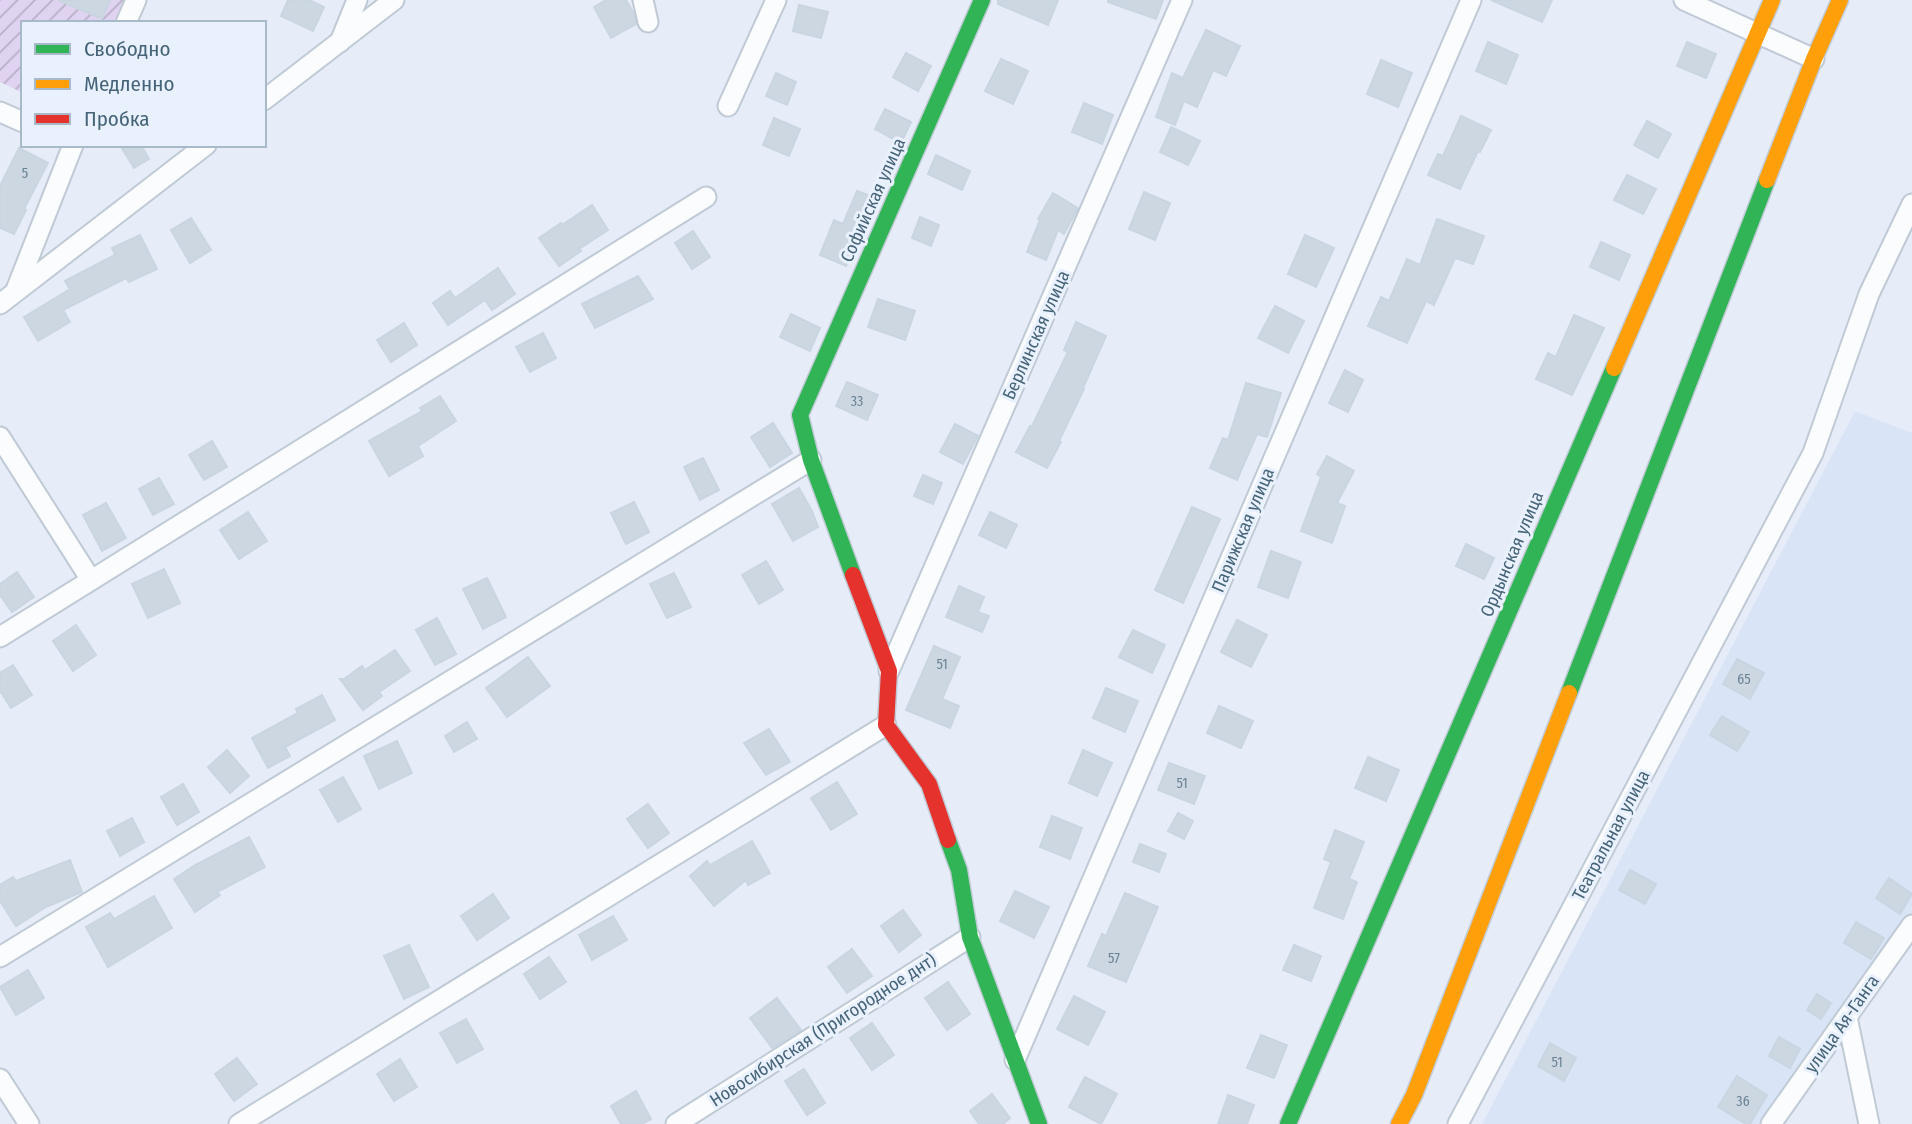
<svg xmlns="http://www.w3.org/2000/svg" width="1912" height="1124" font-family="'Fira Sans Condensed',sans-serif">
	<style>
		.residential { fill: #d9e5f7 }
		.garden { fill: url(#garden-furrows) }
		.building { fill: #ccd7e2; stroke: #c9d5e1; stroke-width: 2 }
		.lines { fill: none; stroke-linecap: round; stroke-linejoin: round }
		.street-casing { stroke: #bfcad5; stroke-width: 23 }
		.fast-casing { stroke: #c0cbd6; stroke-width: 19 }
		.slow-casing { stroke: #c0cbd6; stroke-width: 19 }
		.jam-casing { stroke: #c0cbd6; stroke-width: 19 }
		.street { stroke: #fbfcfe; stroke-width: 19 }
		.fast { stroke: #30b455; stroke-width: 16 }
		.slow { stroke: #ff9f0a; stroke-width: 16 }
		.jam { stroke: #e5322d; stroke-width: 16 }
		.labels { text-anchor: middle; dominant-baseline: central; stroke-width: 6; stroke-linejoin: round; paint-order: stroke }
		.number-label { font-size: 14px; fill: #6a8394 }
		.street-label { font-size: 18px; fill: #466477; stroke: #e9f1ff }
	</style>
	<defs>
		<pattern id="garden-furrows" width="10" height="10" patternUnits="userSpaceOnUse" patternTransform="scale(1.75)"><rect width="10" height="10" fill="#e0d3f1"/><path d="M-1 1l2-2M0 10L10 0M9 11l2-2" fill="none" stroke="#b7afc8"/></pattern>
	</defs>
	<rect width="100%" height="100%" fill="#e7edf8"/>
	<polygon class="residential" points="1855,411 1912,433 1912,928 1847,1017 1759,1124 1482,1124"/>
	<polygon class="garden" points="0,0 130,0 120,23 23,23 23,93 0,82"/>
	<g class="building">
		<polygon points="58,0 110,0 102,19"/>
		<polygon points="288,0 309,0 324,7 313,31 281,16"/>
		<polygon points="606,0 626,0 633,12 636,24 611,38 594,7"/>
		<polygon points="998,0 1058,0 1048,25 998,4"/>
		<polygon points="1108,0 1163,0 1156,19 1108,2"/>
		<polygon points="1491,0 1552,0 1542,22"/>
		<polygon points="799,5 828,12 821,38 793,31"/>
		<polygon points="1206,30 1240,46 1226,76 1213,70 1197,107 1184,101 1175,125 1156,117 1172,73 1183,78"/>
		<polygon points="1488,42 1518,55 1506,84 1476,71"/>
		<polygon points="1687,42 1716,54 1706,78 1677,66"/>
		<polygon points="906,53 931,66 918,91 893,77"/>
		<polygon points="1001,59 1028,71 1013,104 985,91"/>
		<polygon points="1381,60 1412,73 1398,107 1367,94"/>
		<polygon points="776,73 796,82 787,105 766,96"/>
		<polygon points="1084,103 1113,115 1102,144 1072,132"/>
		<polygon points="885,109 911,122 901,143 875,129"/>
		<polygon points="1461,116 1491,130 1480,152 1478,151 1460,189 1428,175 1438,154 1443,156"/>
		<polygon points="774,118 800,129 789,156 763,145"/>
		<polygon points="1647,121 1671,134 1658,158 1634,145"/>
		<polygon points="1171,127 1200,141 1188,165 1160,152"/>
		<polygon points="120,145 141,145 149,159 134,168"/>
		<polygon points="19,148 48,163 24,209 26,210 14,234 0,228 0,186"/>
		<polygon points="936,155 970,171 962,190 928,174"/>
		<polygon points="1627,175 1656,189 1643,214 1614,200"/>
		<polygon points="857,191 876,198 846,266 820,255 834,220 843,224"/>
		<polygon points="1144,192 1170,203 1155,240 1129,229"/>
		<polygon points="1053,193 1078,208 1064,234 1058,230 1046,260 1027,252 1040,220 1038,219"/>
		<polygon points="592,205 608,230 579,249 581,251 559,266 539,238 561,223 562,225"/>
		<polygon points="920,217 939,225 931,246 912,238"/>
		<polygon points="191,218 211,250 190,263 171,230"/>
		<polygon points="1437,219 1484,236 1473,264 1455,258 1434,305 1426,301 1407,343 1368,326 1381,297 1389,301 1407,259 1420,265"/>
		<polygon points="693,231 710,257 692,269 675,243"/>
		<polygon points="140,235 157,269 129,282 126,278 63,310 70,322 38,341 24,317 70,289 65,281 115,255 112,248"/>
		<polygon points="1305,235 1334,248 1316,287 1288,274"/>
		<polygon points="1601,242 1630,255 1619,280 1590,267"/>
		<polygon points="498,268 515,294 492,310 485,300 448,325 433,303 450,291 455,298"/>
		<polygon points="638,276 653,299 595,328 582,304"/>
		<polygon points="878,299 915,311 905,340 868,327"/>
		<polygon points="1275,306 1304,321 1288,353 1258,338"/>
		<polygon points="791,314 820,328 810,351 780,337"/>
		<polygon points="1574,315 1604,328 1572,395 1536,379 1548,353 1556,357"/>
		<polygon points="1076,322 1106,336 1083,388 1084,389 1059,441 1061,442 1047,468 1016,452 1030,426 1032,426 1068,352 1064,350"/>
		<polygon points="404,323 417,345 391,362 377,340"/>
		<polygon points="543,333 556,358 530,372 516,347"/>
		<polygon points="1345,370 1363,380 1348,412 1329,403"/>
		<polygon points="847,382 878,395 867,420 836,406"/>
		<polygon points="1246,383 1281,393 1267,437 1257,434 1237,480 1210,468 1223,438 1228,440"/>
		<polygon points="440,396 456,421 418,446 423,456 389,476 369,441 422,411 420,408"/>
		<polygon points="773,423 792,453 770,467 751,437"/>
		<polygon points="955,424 978,436 963,464 940,452"/>
		<polygon points="212,441 227,467 204,480 189,455"/>
		<polygon points="1327,456 1354,471 1337,503 1345,506 1332,543 1301,531 1321,477 1317,474"/>
		<polygon points="703,458 719,490 700,500 684,467"/>
		<polygon points="923,475 942,483 933,504 914,496"/>
		<polygon points="159,478 174,504 153,515 139,489"/>
		<polygon points="799,488 812,511 818,527 793,541 772,504"/>
		<polygon points="634,502 649,532 626,544 611,513"/>
		<polygon points="106,503 126,538 102,551 83,515"/>
		<polygon points="1192,507 1220,519 1183,603 1155,590"/>
		<polygon points="248,512 267,541 239,559 220,530"/>
		<polygon points="990,512 1017,525 1006,548 979,535"/>
		<polygon points="1466,544 1494,558 1484,579 1456,566"/>
		<polygon points="1271,551 1301,562 1288,598 1258,587"/>
		<polygon points="766,561 783,590 759,604 742,575"/>
		<polygon points="164,569 180,603 148,618 132,584"/>
		<polygon points="17,572 34,597 12,612 0,595 0,584"/>
		<polygon points="674,573 691,607 667,618 650,584"/>
		<polygon points="487,578 506,617 483,629 463,589"/>
		<polygon points="959,586 984,597 978,612 989,616 982,632 946,617"/>
		<polygon points="437,618 456,654 435,665 416,630"/>
		<polygon points="1237,620 1267,635 1251,667 1221,652"/>
		<polygon points="76,625 96,655 73,671 53,641"/>
		<polygon points="1133,630 1165,645 1152,673 1119,657"/>
		<polygon points="934,646 960,657 942,699 959,706 950,728 906,710"/>
		<polygon points="395,650 410,671 379,692 382,696 363,710 340,679 344,679 362,666 365,670"/>
		<polygon points="528,657 550,686 507,717 486,688"/>
		<polygon points="1737,659 1764,673 1750,699 1723,684"/>
		<polygon points="13,665 32,695 11,708 0,691 0,673"/>
		<polygon points="1106,688 1138,701 1125,732 1093,718"/>
		<polygon points="322,695 335,720 285,747 290,756 268,768 252,738 298,713 296,709"/>
		<polygon points="1219,706 1253,721 1241,748 1207,733"/>
		<polygon points="1722,716 1749,732 1737,751 1710,735"/>
		<polygon points="467,722 477,739 454,752 445,736"/>
		<polygon points="769,729 790,762 766,775 744,743"/>
		<polygon points="397,741 412,773 379,789 364,756"/>
		<polygon points="227,750 249,776 230,793 208,767"/>
		<polygon points="1083,750 1112,763 1097,796 1069,783"/>
		<polygon points="1368,757 1399,770 1386,801 1355,788"/>
		<polygon points="1169,763 1205,776 1194,804 1158,790"/>
		<polygon points="343,777 361,809 338,822 320,790"/>
		<polygon points="837,782 857,814 831,830 811,798"/>
		<polygon points="183,784 199,812 177,825 161,797"/>
		<polygon points="648,804 669,833 648,848 627,819"/>
		<polygon points="1178,813 1193,821 1184,839 1168,831"/>
		<polygon points="1052,816 1082,828 1070,859 1040,847"/>
		<polygon points="132,818 144,842 120,856 107,831"/>
		<polygon points="1335,830 1364,842 1349,879 1357,882 1343,919 1314,908 1331,862 1324,859"/>
		<polygon points="249,837 265,867 217,892 220,895 195,912 174,879 195,865"/>
		<polygon points="752,841 770,873 748,885 746,880 714,906 690,876 707,861 710,865"/>
		<polygon points="1140,844 1166,854 1159,872 1133,862"/>
		<polygon points="70,860 82,892 46,907 16,926 0,901 0,885 13,877 16,881"/>
		<polygon points="1630,870 1656,884 1645,904 1619,890"/>
		<polygon points="1889,878 1912,894 1900,914 1876,898"/>
		<polygon points="1015,891 1049,907 1034,938 1000,921"/>
		<polygon points="1125,893 1158,907 1126,982 1088,966 1102,934 1106,936"/>
		<polygon points="493,894 509,918 477,940 461,916"/>
		<polygon points="154,896 172,928 108,967 86,927 110,913 114,919"/>
		<polygon points="903,910 921,935 899,952 881,926"/>
		<polygon points="613,916 627,940 592,960 579,935"/>
		<polygon points="1856,922 1884,938 1871,959 1844,943"/>
		<polygon points="409,945 429,987 404,999 384,956"/>
		<polygon points="1294,945 1321,956 1311,981 1283,970"/>
		<polygon points="852,949 872,976 847,993 828,967"/>
		<polygon points="549,957 566,982 540,999 524,974"/>
		<polygon points="28,970 44,998 16,1015 0,987"/>
		<polygon points="948,982 970,1014 947,1030 925,998"/>
		<polygon points="1817,994 1831,1003 1821,1019 1807,1010"/>
		<polygon points="1074,996 1105,1012 1088,1045 1057,1029"/>
		<polygon points="777,998 801,1030 772,1048 750,1018"/>
		<polygon points="466,1019 483,1049 457,1063 440,1033"/>
		<polygon points="872,1023 894,1055 872,1070 850,1038"/>
		<polygon points="1261,1035 1287,1045 1274,1078 1247,1068"/>
		<polygon points="1779,1037 1800,1049 1790,1068 1769,1056"/>
		<polygon points="1550,1043 1576,1058 1564,1081 1538,1066"/>
		<polygon points="237,1058 257,1084 234,1101 215,1074"/>
		<polygon points="400,1059 417,1087 394,1101 377,1074"/>
		<polygon points="804,1069 825,1103 807,1115 785,1081"/>
		<polygon points="1737,1076 1767,1095 1750,1124 1746,1124 1718,1107"/>
		<polygon points="1085,1077 1117,1094 1101,1124 1069,1107"/>
		<polygon points="636,1091 651,1119 642,1124 621,1124 611,1106"/>
		<polygon points="992,1094 1010,1118 1003,1124 979,1124 970,1111"/>
		<polygon points="1228,1095 1254,1105 1247,1124 1218,1124"/>
	</g>
	<g class="lines">
		<g class="street-casing">
			<g id="street">
				<polyline points="643,0 648,22"/>
				<polyline points="1684,0 1814,59"/>
				<polyline points="126,23 136,0"/>
				<polyline points="340,42 357,0"/>
				<polyline points="264,100 394,0"/>
				<polyline points="728,106 776,0"/>
				<polyline points="0,112 23,122"/>
				<polyline points="16,290 73,145"/>
				<polyline points="0,304 206,145"/>
				<polyline points="0,437 91,580"/>
				<polyline points="0,637 706,197"/>
				<polyline points="889,671 1182,0"/>
				<polyline points="0,957 811,460"/>
				<polyline points="1847,1017 1869,1124"/>
				<polyline points="1015,1060 1471,0"/>
				<polyline points="0,1079 29,1124"/>
				<polyline points="239,1124 886,725"/>
				<polyline points="676,1124 970,937"/>
				<polyline points="1458,1124 1813,453 1869,294 1912,204"/>
				<polyline points="1771,1124 1912,925"/>
			</g>
		</g>
		<g class="fast-casing">
			<g id="fast">
				<polyline points="853,575 811,460 800,415 982,0"/>
				<polyline points="1569,693 1767,180"/>
				<polyline points="948,840 959,870 970,937 1039,1124"/>
				<polyline points="1288,1124 1614,368"/>
			</g>
		</g>
		<g class="slow-casing">
			<g id="slow">
				<polyline points="1767,180 1814,59 1840,0"/>
				<polyline points="1614,368 1772,0"/>
				<polyline points="1399,1124 1414,1095 1569,693"/>
			</g>
		</g>
		<g class="jam-casing">
			<polyline id="jam" points="853,575 889,671 886,725 929,784 948,840"/>
		</g>
		<use href="#street" class="street"/>
		<use href="#fast" class="fast"/>
		<use href="#slow" class="slow"/>
		<use href="#jam" class="jam"/>
	</g>
	<g class="labels">
		<g class="number-label">
			<text x="25" y="173">5</text>
			<text x="857" y="401">33</text>
			<text x="942" y="664">51</text>
			<text x="1744" y="679">65</text>
			<text x="1182" y="783">51</text>
			<text x="1114" y="958">57</text>
			<text x="1557" y="1062">51</text>
			<text x="1743" y="1101">36</text>
		</g>
		<g class="street-label">
			<text transform="translate(873 200) rotate(-66)">Софийская улица</text>
			<text transform="translate(1036 335) rotate(-66)">Берлинская улица</text>
			<text transform="translate(1243 530) rotate(-67)">Парижская улица</text>
			<text transform="translate(1512 554) rotate(-67)">Ордынская улица</text>
			<text transform="translate(1611 835) rotate(-62)">Театральная улица</text>
			<text transform="translate(1842 1024) rotate(-55)">улица Ая-Ганга</text>
			<text transform="translate(823 1030) rotate(-33)">Новосибирская (Пригородное днт)</text>
		</g>
	</g>
	<rect x="21" y="21" width="245" height="126" fill="#e9f1ff" stroke="#a8b9c9" stroke-width="2"/>
	<rect x="35" y="44" width="35" height="10" fill="#30b455" stroke="#a8b9c9" stroke-width="2"/>
	<text x="84" y="56" font-size="21" fill="#466477">Свободно</text>
	<rect x="35" y="79" width="35" height="10" fill="#ff9f0a" stroke="#a8b9c9" stroke-width="2"/>
	<text x="84" y="91" font-size="21" fill="#466477">Медленно</text>
	<rect x="35" y="114" width="35" height="10" fill="#e5322d" stroke="#a8b9c9" stroke-width="2"/>
	<text x="84" y="126" font-size="21" fill="#466477">Пробка</text>
</svg>
